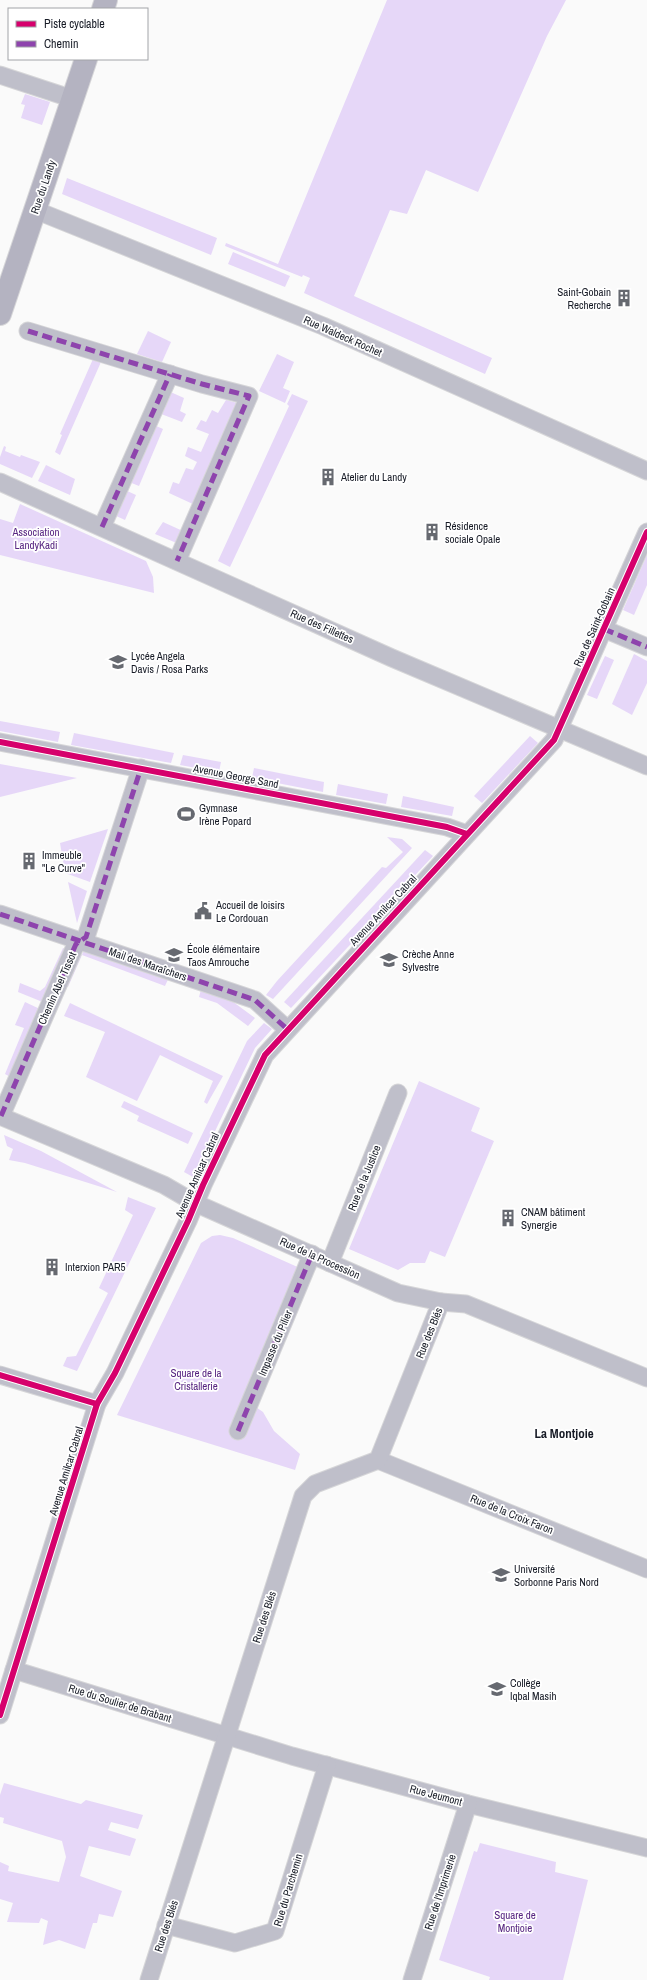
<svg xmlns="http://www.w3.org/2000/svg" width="647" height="1980" font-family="'Archivo Narrow',sans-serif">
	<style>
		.green { fill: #e6d7f8 }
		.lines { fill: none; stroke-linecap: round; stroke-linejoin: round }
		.street-casing { stroke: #d6d6d8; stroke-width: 19 }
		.secondary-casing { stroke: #d6d6d8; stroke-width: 24 }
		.street { stroke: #bfbfca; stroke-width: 17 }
		.secondary { stroke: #b4b3c1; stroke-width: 22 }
		.quiet { stroke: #8e44ad; stroke-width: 5; stroke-dasharray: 10 5; stroke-linecap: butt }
		.cycleway-casing { stroke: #fff; stroke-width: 8 }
		.cycleway { stroke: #d6006c; stroke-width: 6 }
		.labels { text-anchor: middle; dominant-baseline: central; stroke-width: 3.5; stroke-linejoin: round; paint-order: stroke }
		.street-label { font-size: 11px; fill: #171b26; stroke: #fff }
		.poi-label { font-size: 11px; fill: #171b26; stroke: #fff; text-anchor: start }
		.park-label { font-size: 11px; fill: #572581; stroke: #fff }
		.quarter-label { font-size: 13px; font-weight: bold; fill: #171b26; stroke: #fff }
	</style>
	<rect width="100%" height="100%" fill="#fafafa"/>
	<g class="green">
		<polygon points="387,0 566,0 547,36 478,192 426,170 407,214 390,210 354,296 492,358 485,374 304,293 310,278 303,275 302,277 225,246 226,243 278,264"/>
		<polygon points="25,94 50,102 42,125 21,118 25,105 21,104"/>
		<polygon points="67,178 217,238 211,255 62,194"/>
		<polygon points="233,252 290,276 285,287 228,264"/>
		<polygon points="148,331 171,342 162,362 137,354"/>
		<polygon points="277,354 294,362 283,388 290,391 285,403 259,391"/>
		<polygon points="93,359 101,362 60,455 55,452 62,435 60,434"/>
		<polygon points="166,390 184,398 180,411 186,414 182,422 156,412"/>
		<polygon points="292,394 308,401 230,567 218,561 289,406 287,404"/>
		<polygon points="226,400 241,404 195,505 169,493 173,482 179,484 186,468 193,470 197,462 185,456 188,447 201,452 209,434 196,429 201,420 206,422 212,410 218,413"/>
		<polygon points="154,425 163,429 139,486 129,482"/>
		<polygon points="4,446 6,447 5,451 20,457 21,455 40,462 32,478 0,464 0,457"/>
		<polygon points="46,465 75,479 70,495 38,481"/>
		<polygon points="125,490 136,495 125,520 114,515"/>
		<polygon points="20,504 146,561 153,577 154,593 0,555 0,519 13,523"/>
		<polygon points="163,522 185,532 179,544 155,534"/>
		<polygon points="647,555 647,585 634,615 623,610"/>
		<polygon points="634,654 647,661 647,683 632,715 612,704"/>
		<polygon points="605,656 614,660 597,699 587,695"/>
		<polygon points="0,721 60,732 58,742 0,731"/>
		<polygon points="74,733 174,753 171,763 71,745"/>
		<polygon points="530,736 538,743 482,803 474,796"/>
		<polygon points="183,755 221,762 219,772 180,765"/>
		<polygon points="0,764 77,778 0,797"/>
		<polygon points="254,768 324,782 323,792 252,778"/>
		<polygon points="338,784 388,794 386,804 336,795"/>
		<polygon points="403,796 454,807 452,816 401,807"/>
		<polygon points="108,829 90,882 65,873 60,843"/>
		<polygon points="387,837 402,839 412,848 273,999 266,995 277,981 368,882 382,867 386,868 403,852"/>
		<polygon points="425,850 433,856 291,1008 284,1002"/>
		<polygon points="68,882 87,891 77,923"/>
		<polygon points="85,947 170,975 165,986 82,955 68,987 62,983 75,952 82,955"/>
		<polygon points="63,948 68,951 45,1003 18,992 20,983 40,991 45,987"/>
		<polygon points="202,986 221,993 255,1018 248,1026 217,1003 199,997"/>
		<polygon points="25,1002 42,1010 12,1078 5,1074 24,1028 15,1025"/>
		<polygon points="70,1003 223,1076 207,1104 204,1102 213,1081 160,1055 137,1101 86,1077 105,1032 64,1016"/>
		<polygon points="264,1023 272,1029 255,1048 193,1177 184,1172 247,1041"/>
		<polygon points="419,1081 480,1108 471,1131 494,1141 445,1257 430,1251 425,1263 410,1263 398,1270 349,1249"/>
		<polygon points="124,1101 193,1133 188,1144 137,1121 139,1116 121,1107"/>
		<polygon points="4,1135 41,1151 117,1192 25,1163 9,1160 13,1149 7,1146"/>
		<polygon points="128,1197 156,1208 77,1371 63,1366 67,1357 76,1356 108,1293 99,1288 133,1215 125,1210"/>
		<polygon points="220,1235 233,1238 302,1269 247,1401 263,1412 274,1431 300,1454 295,1470 117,1415 201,1243 212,1236"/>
		<polygon points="4,1783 81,1804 86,1800 143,1815 138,1829 111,1822 108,1830 136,1839 130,1856 89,1846 80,1876 122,1891 113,1917 99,1914 97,1923 93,1923 85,1949 59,1940 43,1945 48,1921 41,1918 39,1923 7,1922 13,1903 0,1899 0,1862 9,1866 8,1871 59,1882 66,1857 62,1841 3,1823 4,1818 0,1817 0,1795"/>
		<polygon points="480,1843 556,1862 555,1872 588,1880 563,1980 489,1980 490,1977 439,1960 474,1851 477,1852"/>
	</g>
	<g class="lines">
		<g class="street-casing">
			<g id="street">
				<polyline points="0,75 73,99"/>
				<polyline points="35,210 323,326 647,471"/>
				<polyline points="28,331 202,384 249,396 177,561"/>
				<polyline points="0,482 392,658 647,766"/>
				<polyline points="102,527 170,374"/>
				<polyline points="604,629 647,647"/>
				<polyline points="0,742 447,827 467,834"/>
				<polyline points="0,914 255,1000 287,1029"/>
				<polyline points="0,1116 164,1185 195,1203 398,1293 441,1302 466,1304 647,1378"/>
				<polyline points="1,1116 76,944 86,937 141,768"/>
				<polyline points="330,1263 398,1093"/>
				<polyline points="0,1375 97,1404"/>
				<polyline points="238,1431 312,1254"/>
				<polyline points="378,1460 647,1569"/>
				<polyline points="14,1670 292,1756 468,1804 647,1848"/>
				<polyline points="0,1715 97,1404 115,1373 188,1221 203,1185 265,1055 554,740 647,532"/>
				<polyline points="166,1925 235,1943 275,1931 327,1765"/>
				<polyline points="149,1980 303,1496 315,1484 378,1460 441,1302"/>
				<polyline points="412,1980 468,1804"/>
			</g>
		</g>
		<g class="secondary-casing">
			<g id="secondary">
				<polyline points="103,9 106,0"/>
				<polyline points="0,314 86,59"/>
			</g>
		</g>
		<use href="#street" class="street"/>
		<use href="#secondary" class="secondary"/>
		<g class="quiet">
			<polyline points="28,331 202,384 249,396 177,561"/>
			<polyline points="102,527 170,374"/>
			<polyline points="604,629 647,647"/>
			<polyline points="0,914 255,1000 287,1029"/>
			<polyline points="1,1116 76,944 86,937 141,768"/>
			<polyline points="238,1431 312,1254"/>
		</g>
		<g class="cycleway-casing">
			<g id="cycleway">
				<polyline points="0,742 447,827 467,834"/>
				<polyline points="0,1375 97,1404"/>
				<polyline points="0,1715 97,1404 115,1373 188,1221 203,1185 265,1055 554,740 647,532"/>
			</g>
		</g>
		<use href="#cycleway" class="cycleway"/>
	</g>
	<defs>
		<g id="building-bare" transform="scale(1.38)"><path d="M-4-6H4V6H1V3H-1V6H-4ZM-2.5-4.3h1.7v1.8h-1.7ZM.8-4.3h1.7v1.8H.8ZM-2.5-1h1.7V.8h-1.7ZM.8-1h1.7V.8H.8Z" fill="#666970" stroke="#fff" stroke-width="2.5" paint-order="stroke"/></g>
		<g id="school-bare" transform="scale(1.38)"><path d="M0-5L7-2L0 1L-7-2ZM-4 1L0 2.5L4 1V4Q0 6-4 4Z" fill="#666970" stroke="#fff" stroke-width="2.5" paint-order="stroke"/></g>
		<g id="stadium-bare" transform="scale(1.38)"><path d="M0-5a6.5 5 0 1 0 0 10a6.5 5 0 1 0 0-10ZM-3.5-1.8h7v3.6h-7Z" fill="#666970" stroke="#fff" stroke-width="2.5" paint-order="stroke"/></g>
		<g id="civic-bare" transform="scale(1.38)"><path d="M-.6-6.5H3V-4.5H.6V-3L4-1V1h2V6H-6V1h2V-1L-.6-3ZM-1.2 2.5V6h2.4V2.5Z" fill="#666970" stroke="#fff" stroke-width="2.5" paint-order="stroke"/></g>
		<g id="university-bare" transform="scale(1.38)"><path d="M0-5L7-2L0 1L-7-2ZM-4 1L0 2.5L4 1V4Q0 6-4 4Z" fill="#666970" stroke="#fff" stroke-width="2.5" paint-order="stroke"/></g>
	</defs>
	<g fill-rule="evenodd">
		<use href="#building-bare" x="624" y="298"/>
		<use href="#building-bare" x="328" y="477"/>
		<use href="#building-bare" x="432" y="532"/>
		<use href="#school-bare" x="118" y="662"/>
		<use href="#stadium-bare" x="186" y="814"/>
		<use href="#building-bare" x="29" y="861"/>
		<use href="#civic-bare" x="203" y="911"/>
		<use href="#school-bare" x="174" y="955"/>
		<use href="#school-bare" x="389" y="960"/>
		<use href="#building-bare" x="508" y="1218"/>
		<use href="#building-bare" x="52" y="1267"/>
		<use href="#university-bare" x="501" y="1575"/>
		<use href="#school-bare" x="497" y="1689"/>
	</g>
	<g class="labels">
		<g class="street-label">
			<text transform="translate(43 187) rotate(-71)">Rue du Landy</text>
			<text transform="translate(343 336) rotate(24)">Rue Waldeck Rochet</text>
			<text transform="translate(322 626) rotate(24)">Rue des Fillettes</text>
			<text transform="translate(594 627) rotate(-66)">Rue de Saint-Gobain</text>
			<text transform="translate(236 776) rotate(11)">Avenue George Sand</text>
			<text transform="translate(383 910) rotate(-47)">Avenue Amilcar Cabral</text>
			<text transform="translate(148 964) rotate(19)">Mail des Maraîchers</text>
			<text transform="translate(57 988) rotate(-66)">Chemin Abel Tissot</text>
			<text transform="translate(197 1175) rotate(-66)">Avenue Amilcar Cabral</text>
			<text transform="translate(364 1178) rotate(-68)">Rue de la Justice</text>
			<text transform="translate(320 1258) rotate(24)">Rue de la Procession</text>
			<text transform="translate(429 1333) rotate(-68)">Rue des Blés</text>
			<text transform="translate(275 1343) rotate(-67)">Impasse du Pilier</text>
			<text transform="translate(66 1471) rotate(-73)">Avenue Amilcar Cabral</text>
			<text transform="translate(512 1514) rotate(22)">Rue de la Croix Faron</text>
			<text transform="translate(264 1617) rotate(-72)">Rue des Blés</text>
			<text transform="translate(120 1703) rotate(17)">Rue du Soulier de Brabant</text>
			<text transform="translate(436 1795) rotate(15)">Rue Jeumont</text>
			<text transform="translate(288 1890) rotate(-73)">Rue du Parchemin</text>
			<text transform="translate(440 1892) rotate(-72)">Rue de l'Imprimerie</text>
			<text transform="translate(166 1926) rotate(-72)">Rue des Blés</text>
		</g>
		<g class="poi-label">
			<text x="611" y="292" text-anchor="end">Saint-Gobain<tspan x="611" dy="13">Recherche</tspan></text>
			<text x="341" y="477">Atelier du Landy</text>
			<text x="445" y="526">Résidence<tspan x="445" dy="13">sociale Opale</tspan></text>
			<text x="131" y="656">Lycée Angela<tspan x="131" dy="13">Davis / Rosa Parks</tspan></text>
			<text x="199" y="808">Gymnase<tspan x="199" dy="13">Irène Popard</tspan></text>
			<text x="42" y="855">Immeuble<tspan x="42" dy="13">"Le Curve"</tspan></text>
			<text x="216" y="905">Accueil de loisirs<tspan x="216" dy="13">Le Cordouan</tspan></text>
			<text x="187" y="949">École élémentaire<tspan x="187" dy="13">Taos Amrouche</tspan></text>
			<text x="402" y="954">Crèche Anne<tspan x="402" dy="13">Sylvestre</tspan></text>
			<text x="521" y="1212">CNAM bâtiment<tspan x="521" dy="13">Synergie</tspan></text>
			<text x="65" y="1267">Interxion PAR5</text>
			<text x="514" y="1569">Université<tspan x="514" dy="13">Sorbonne Paris Nord</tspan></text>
			<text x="510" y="1683">Collège<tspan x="510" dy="13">Iqbal Masih</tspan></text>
		</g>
		<g class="park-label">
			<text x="36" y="532">Association<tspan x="36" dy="13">LandyKadi</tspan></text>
			<text x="196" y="1373">Square de la<tspan x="196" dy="13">Cristallerie</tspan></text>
			<text x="515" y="1915">Square de<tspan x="515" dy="13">Montjoie</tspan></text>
		</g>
		<g class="quarter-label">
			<text x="564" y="1433">La Montjoie</text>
		</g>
	</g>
	<rect x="8" y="8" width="140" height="52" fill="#ffffff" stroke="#a2a4a8"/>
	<rect x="16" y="21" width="20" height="6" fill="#d6006c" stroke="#a2a4a8"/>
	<text x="44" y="28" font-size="12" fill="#171b26">Piste cyclable</text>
	<rect x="16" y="41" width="20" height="6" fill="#8e44ad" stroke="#a2a4a8"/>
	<text x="44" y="48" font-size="12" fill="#171b26">Chemin</text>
</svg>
